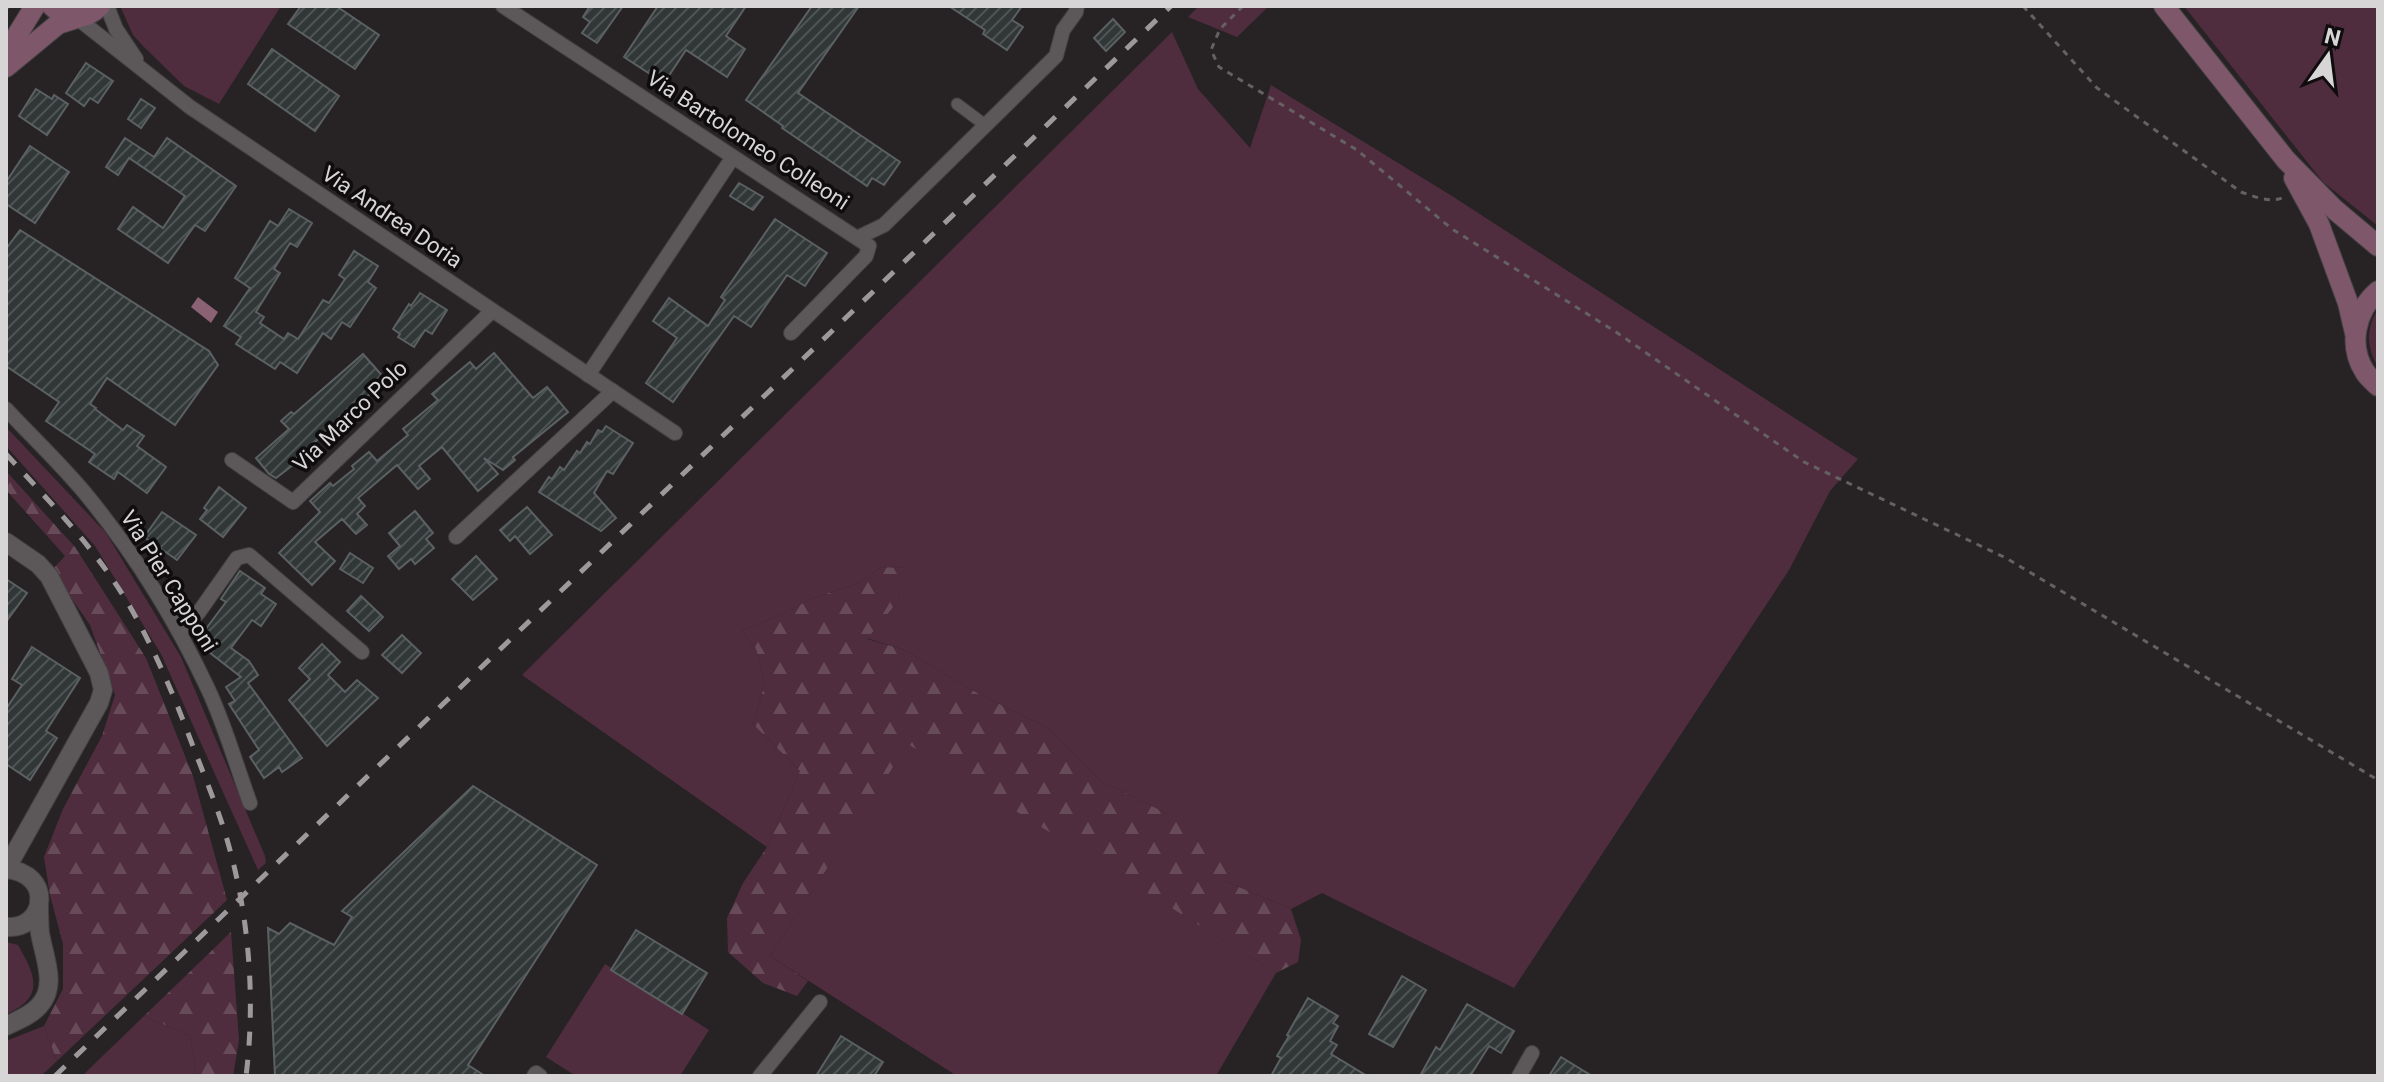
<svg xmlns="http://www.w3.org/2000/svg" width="2384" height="1082" font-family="Roboto,sans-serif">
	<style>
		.green { fill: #502d3e }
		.forest { fill: url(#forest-firs) }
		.water { fill: #8a6274 }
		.building { fill: url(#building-hatch); stroke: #5b6162; stroke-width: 2 }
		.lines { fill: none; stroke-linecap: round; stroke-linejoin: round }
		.pedestrian-casing { stroke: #444042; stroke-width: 13 }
		.minor-casing { stroke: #444042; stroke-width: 16 }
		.tertiary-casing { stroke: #444042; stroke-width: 20 }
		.secondary-casing { stroke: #444042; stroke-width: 22 }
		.path { stroke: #656163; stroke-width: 3; stroke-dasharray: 6 6; stroke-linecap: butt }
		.pedestrian { stroke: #5c5759; stroke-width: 11 }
		.minor { stroke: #5c5759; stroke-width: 14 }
		.tertiary { stroke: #5c5759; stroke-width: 18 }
		.secondary { stroke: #7f576b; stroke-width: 20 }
		.rail { stroke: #9d999b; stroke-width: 5; stroke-dasharray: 14 14; stroke-linecap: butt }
		.labels { text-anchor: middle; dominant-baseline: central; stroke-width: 7; stroke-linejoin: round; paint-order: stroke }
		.street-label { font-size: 22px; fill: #d8d5d7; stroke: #0e0c0d }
	</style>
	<defs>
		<pattern id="forest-firs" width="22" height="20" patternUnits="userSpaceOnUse" patternTransform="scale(2)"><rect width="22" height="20" fill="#502d3e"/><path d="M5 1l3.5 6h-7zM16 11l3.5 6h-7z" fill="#684b59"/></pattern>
		<pattern id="building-hatch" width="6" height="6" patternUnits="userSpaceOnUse" patternTransform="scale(2)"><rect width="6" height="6" fill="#313737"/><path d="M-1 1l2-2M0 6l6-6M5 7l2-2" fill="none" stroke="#4e5353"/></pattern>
	</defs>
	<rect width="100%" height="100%" fill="#272224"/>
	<g class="green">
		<polygon points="120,6 281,6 219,104 184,86 144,47 133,35"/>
		<polygon points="1199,6 1269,6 1237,37 1188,17"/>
		<polygon points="2184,6 2378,6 2378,226 2323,182"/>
		<polygon points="1172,32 1198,89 1250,148 1271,85 1452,196 1858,459 1830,491 1789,570 1514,988 1322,893 1291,909 1225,881 1170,815 1101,781 1046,727 979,694 905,650 866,638 898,601 903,568 882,567 856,584 811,599 778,616 742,630 756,649 765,683 753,724 800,771 767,847 522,675"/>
		<path d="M2378,309V367C2366,347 2366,328 2378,309Z"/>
		<polygon points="6,427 106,533 181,657 265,856 266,863 258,870 161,654 95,546 6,446"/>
		<polygon points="908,743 1276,973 1216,1076 957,1076 770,956"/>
		<path d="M6,942L18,945C35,975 46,997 6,1014Z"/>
		<polygon points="605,964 709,1030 680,1076 576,1076 546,1057"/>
		<polygon points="144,1016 190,1036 196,1070 192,1076 82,1076"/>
		<polygon points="44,1026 57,1061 41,1076 6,1076 6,1041"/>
	</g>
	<g class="forest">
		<polygon points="6,471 75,547 146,658 193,776 227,900 57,1061 44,1026 63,989 63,944 50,895 44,857 63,809 102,736 115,695 90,625 52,570 65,556 6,490"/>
		<polygon points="882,567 904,568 898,601 867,639 905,650 979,694 1046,727 1101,781 1170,815 1231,861 1225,881 1291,909 1301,940 1298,962 1276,973 908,744 770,956 808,981 797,996 763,983 728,952 727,918 743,883 767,847 800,771 753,724 765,683 756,649 742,630 778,616 811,599 856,584"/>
		<polygon points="231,932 239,1040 233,1076 192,1076 196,1070 190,1036 144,1016"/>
	</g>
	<polygon class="water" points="198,297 218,312 211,323 191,307"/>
	<g class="building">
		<polygon points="301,6 336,6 379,35 355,69 288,24"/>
		<polygon points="590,6 623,6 597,43 582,33 590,22 583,17"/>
		<polygon points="658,6 746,6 726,36 745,49 727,77 686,50 664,83 624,57"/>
		<polygon points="812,6 859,6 798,93 900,162 884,185 872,178 867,186 782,128 783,126 746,100"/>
		<polygon points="949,6 1022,6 1012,20 1023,27 1007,50 983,34 985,30"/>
		<polygon points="1113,19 1125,32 1106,51 1094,38"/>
		<polygon points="272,49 339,96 315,131 248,84"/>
		<polygon points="86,63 113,81 98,103 90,98 84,106 66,93"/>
		<polygon points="36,89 52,99 54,95 68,104 47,135 19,116"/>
		<polygon points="141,99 155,108 141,128 128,119"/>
		<polygon points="125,138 154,157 167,138 236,186 205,231 195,225 168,263 118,229 133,207 163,228 185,196 129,158 118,175 106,167"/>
		<polygon points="30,146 69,172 35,223 6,204 6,182"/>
		<polygon points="739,183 763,197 753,210 730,196"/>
		<polygon points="289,209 312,223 297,247 290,243 274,269 280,273 256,312 264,317 260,323 284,339 288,333 298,339 323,300 329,303 345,279 339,275 354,251 378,266 368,282 376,288 350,327 342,322 331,339 323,333 297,373 280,362 275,369 236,344 241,337 224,326 250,288 235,278 270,221 278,226"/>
		<polygon points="775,219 827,253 805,286 787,275 751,327 734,316 673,402 646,383 677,338 653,321 669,298 708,326 725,300 721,297"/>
		<polygon points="20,230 209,351 218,365 175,425 107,378 90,404 96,408 95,409 123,430 127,425 144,436 137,446 166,467 147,493 118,472 114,479 89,462 95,454 46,421 59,402 6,366 6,249"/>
		<polygon points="420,293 447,310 432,334 425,330 414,347 398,337 400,334 393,329 409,304 411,306"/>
		<polygon points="494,353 533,398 547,387 568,412 513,457 515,460 503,470 484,458 498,474 478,491 442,447 419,466 430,479 418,489 397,465 358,498 365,506 357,514 367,525 356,534 342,519 315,542 335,561 312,585 279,553 320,512 310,501 330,483 333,486 354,469 352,466 369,452 377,461 408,435 403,429 438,400 432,394 470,362 476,369"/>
		<polygon points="363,354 386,380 291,463 293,465 276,478 269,474 256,458 289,429 281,421 291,412 294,414"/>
		<polygon points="606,426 633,443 613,474 607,471 594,493 616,518 601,531 539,492 549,477 552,479 560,467 564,470 577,451 580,453 587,442 590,444 598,430 602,432"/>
		<polygon points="219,487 246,508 223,537 200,519 207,510 204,508"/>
		<polygon points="527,507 552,535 530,554 515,536 510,541 500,530"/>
		<polygon points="415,511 433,533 426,539 434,548 415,564 411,559 399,569 388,556 400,546 389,533"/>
		<polygon points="162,512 196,535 177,560 144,537"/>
		<polygon points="350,553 373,568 363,583 340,569"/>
		<polygon points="476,556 497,579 473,600 452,579"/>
		<polygon points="240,571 265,588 261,594 276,604 261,626 252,620 231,648 249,661 258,675 248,683 302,758 282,772 279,767 264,778 250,757 259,750 229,704 235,701 226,687 241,677 196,642 226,602 221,599"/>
		<polygon points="6,579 27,593 6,622"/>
		<polygon points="361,596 383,617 369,631 347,611"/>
		<polygon points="402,635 421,653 402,673 382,655"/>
		<polygon points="322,644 340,662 328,675 345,692 357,680 378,698 327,746 289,700 310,679 299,668"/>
		<polygon points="32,647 80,678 46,731 57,738 30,780 6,764 6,709 22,685 12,679"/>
		<polygon points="473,786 597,865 468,1065 485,1076 275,1076 268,928 279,934 290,923 334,945 352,917 342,911"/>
		<polygon points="636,930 707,973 682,1014 611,970"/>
		<polygon points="1402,976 1426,990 1393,1047 1369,1034"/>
		<polygon points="1308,998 1338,1016 1333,1023 1338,1026 1330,1041 1337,1045 1331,1054 1367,1076 1271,1076 1281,1058 1277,1056 1289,1036 1287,1035"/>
		<polygon points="1467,1004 1514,1031 1501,1053 1489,1046 1470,1076 1420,1076 1436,1047 1440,1050"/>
		<polygon points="841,1036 883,1062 874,1076 816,1076"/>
		<polygon points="1561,1057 1592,1076 1549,1076"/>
	</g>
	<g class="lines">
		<g class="pedestrian-casing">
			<polyline id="pedestrian" points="957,104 985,125"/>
		</g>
		<g class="minor-casing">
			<g id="minor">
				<polyline points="107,6 116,29 136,59"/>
				<polyline points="503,6 869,246 866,256 791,333"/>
				<polyline points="77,18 190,107 675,433"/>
				<polyline points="857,238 884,225 1056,56 1063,30 1076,12 1077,6"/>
				<polyline points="588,375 733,157"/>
				<path d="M6,409C34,439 64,467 89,498C136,556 176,621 208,689C225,725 236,765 250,803"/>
				<polyline points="232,460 293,502 492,311"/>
				<polyline points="456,537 613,391"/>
				<polyline points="180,632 199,612 237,558 249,555 362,652"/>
				<polyline points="534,1076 536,1073 540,1076"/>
				<polyline points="760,1076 820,1002"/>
				<polyline points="1519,1076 1532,1053"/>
			</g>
		</g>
		<g class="tertiary-casing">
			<g id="tertiary">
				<polyline points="6,542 38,564 49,576 99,673 103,690 99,703 6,869"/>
				<path d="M6,869C54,873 47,930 6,927"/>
				<path d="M6,1026C18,1020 30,1016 39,1006C58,986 44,957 40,933C39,922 39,912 39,901"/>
			</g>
		</g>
		<g class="secondary-casing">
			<g id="secondary">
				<path d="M52,6C67,21 85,21 100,6"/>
				<polyline points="2164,6 2286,160 2334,209 2378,246"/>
				<polyline points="6,53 35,6"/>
				<polyline points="6,67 58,24 77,18"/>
				<polyline points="2294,178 2319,224 2348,303 2355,333"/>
				<path d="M2378,291C2355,311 2348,346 2365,372C2368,377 2374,382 2378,386"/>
			</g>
		</g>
		<g class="path">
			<polyline points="1243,6 1220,29 1211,50 1219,67 1357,150 1452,229 1616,332 1804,462 2006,558 2378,780"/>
			<path d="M2023,6L2097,88L2241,192C2253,196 2269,203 2282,198"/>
			<polyline points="6,9 9,6"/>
		</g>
		<use href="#pedestrian" class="pedestrian"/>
		<use href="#minor" class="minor"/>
		<use href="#tertiary" class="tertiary"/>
		<use href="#secondary" class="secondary"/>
		<g class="rail">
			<path d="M6,454C48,500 93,546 126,600C154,647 175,698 194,749C208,785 223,821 232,858C250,928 255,1005 246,1076"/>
			<polyline points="55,1076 1171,6"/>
		</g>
	</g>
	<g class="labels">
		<g class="street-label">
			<text transform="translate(748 140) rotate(33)">Via Bartolomeo Colleoni</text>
			<text transform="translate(392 217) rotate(34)">Via Andrea Doria</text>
			<text transform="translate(350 416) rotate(-44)">Via Marco Polo</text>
			<text transform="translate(169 581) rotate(58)">Via Pier Capponi</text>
		</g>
	</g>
	<rect width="2384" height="1082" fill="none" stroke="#d8d5d7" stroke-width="16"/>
	<g transform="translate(2328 56) rotate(14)" stroke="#0e0c0d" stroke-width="6" paint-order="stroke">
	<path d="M0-6L14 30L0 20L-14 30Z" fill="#d8d5d7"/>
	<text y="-12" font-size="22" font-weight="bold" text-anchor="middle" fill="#d8d5d7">N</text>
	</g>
</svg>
